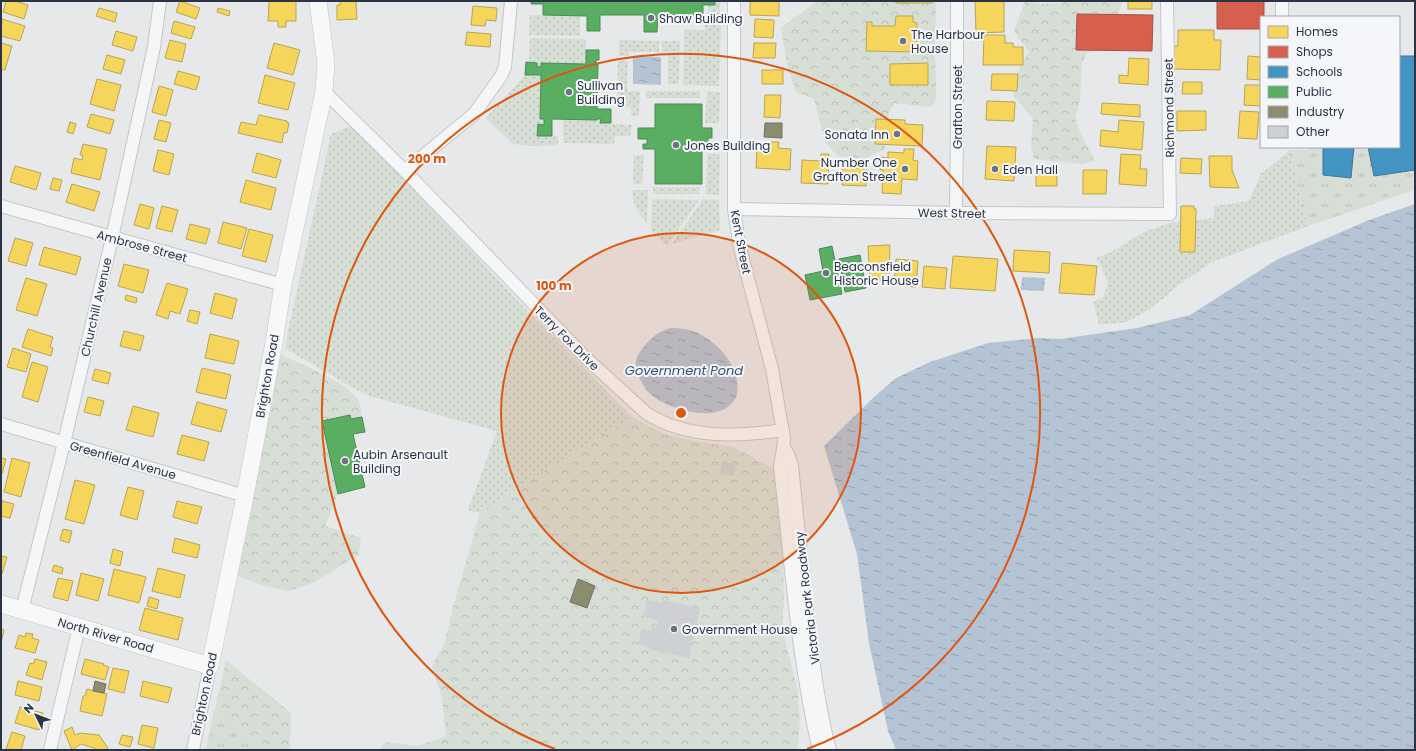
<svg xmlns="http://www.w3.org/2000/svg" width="1416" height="751" font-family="Poppins,sans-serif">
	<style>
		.grass { fill: url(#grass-dots) }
		.forest { fill: url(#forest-crowns) }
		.park { fill: url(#park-tufts) }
		.water { fill: url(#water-ripples) }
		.homes { fill: #f6d55c; stroke: #b9a555 }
		.shops { fill: #d6604d; stroke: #a3534b }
		.schools { fill: #4393c3; stroke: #3c769d }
		.public { fill: #5aae61; stroke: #4c8959 }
		.industry { fill: #8c8c6e; stroke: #6f7262 }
		.building { fill: #ced0d3 }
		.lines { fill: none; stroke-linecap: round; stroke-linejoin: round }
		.street-casing { stroke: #c4c6c8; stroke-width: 14 }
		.secondary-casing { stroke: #c4c6c8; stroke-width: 18 }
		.street { stroke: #f5f6f7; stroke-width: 12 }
		.secondary { stroke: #f8f8f8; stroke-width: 17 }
		.ring { fill: none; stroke: #df570f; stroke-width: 2 }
		.poi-dot { fill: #6c737f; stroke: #f4f6f9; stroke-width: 1.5 }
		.labels { text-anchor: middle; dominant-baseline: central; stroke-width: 4; stroke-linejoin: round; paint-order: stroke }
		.poi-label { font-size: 12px; fill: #2b3445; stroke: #f4f6f9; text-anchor: start }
		.street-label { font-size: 12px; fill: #2b3445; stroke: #f4f6f9 }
		.water-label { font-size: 13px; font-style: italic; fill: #34527a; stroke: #f4f6f9 }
		.centre { fill: #df570f; stroke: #f4f6f9; stroke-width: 2 }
		.ring-label { font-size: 12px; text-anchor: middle; font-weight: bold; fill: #df570f; stroke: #f4f6f9; stroke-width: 4; stroke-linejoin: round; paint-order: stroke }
	</style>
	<defs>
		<pattern id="grass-dots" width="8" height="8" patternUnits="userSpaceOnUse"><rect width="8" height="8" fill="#d6ded6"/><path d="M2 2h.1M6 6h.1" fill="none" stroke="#b8bfb9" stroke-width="1.8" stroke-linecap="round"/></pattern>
		<pattern id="forest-crowns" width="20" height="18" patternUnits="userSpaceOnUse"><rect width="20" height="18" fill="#d6ded6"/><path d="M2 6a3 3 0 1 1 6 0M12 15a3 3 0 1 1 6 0" fill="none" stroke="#b8bfb9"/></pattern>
		<pattern id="park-tufts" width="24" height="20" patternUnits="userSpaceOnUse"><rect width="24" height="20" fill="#d6ded6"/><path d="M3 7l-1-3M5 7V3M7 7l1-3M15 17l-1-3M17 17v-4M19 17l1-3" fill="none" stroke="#b8bfb9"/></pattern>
		<pattern id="water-ripples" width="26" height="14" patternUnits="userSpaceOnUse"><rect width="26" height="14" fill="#b4c4d5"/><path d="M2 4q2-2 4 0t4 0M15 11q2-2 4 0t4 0" fill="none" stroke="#93a0af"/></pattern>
	</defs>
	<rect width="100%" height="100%" fill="#e6e8ea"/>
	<g class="grass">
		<polygon points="715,1 720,1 720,19 707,19 708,5 715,5"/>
		<polygon points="530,15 580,16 580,36 529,35"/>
		<polygon points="705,22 721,22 719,86 683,85 684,30 705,30"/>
		<polygon points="530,38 586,39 586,64 542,63 541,67 537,67 537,63 529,63"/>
		<polygon points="619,40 659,41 659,52 629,52 629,56 619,56"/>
		<polygon points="662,41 680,41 679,84 668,84 668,52 662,52"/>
		<polygon points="618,61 628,61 627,91 640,91 639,116 631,116 631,109 617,100"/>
		<polygon points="525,75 541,75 544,125 538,125 538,135 558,136 558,145 531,146 513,144 486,118"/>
		<rect x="646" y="91" width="54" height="7"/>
		<polygon points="707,91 720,92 719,123 705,123"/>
		<polygon points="563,119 596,120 597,119 601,119 601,123 632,125 630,136 615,136 614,144 563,143"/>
		<polygon points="354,125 515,298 632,417 563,459 480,513 468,510 497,431 366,395 286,349 287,336 331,134"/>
		<polygon points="1290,150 1308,226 1212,262 1180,284 1150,309 1127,322 1099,325 1093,302 1103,297 1108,284 1101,266 1096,258 1113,251 1144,232 1169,223 1214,218 1214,206 1249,201 1261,174"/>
		<polygon points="707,154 720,154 719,195 706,194"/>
		<polygon points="634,155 644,155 642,184 633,184"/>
		<polygon points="653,187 700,187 699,194 653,194"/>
		<path d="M632,190H648L647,223C637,213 633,204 632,190Z"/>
		<polygon points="652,199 699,200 667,246 651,230"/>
		<polygon points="703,199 719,200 720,230 672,244"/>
	</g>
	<g class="forest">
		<polygon points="817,1 936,1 935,56 936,83 936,99 930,107 894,103 889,112 885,149 864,159 838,156 825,142 814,99 796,92 788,69 781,28"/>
		<polygon points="1025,1 1040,4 1063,3 1065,1 1123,1 1104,49 1087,53 1082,63 1080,101 1075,117 1080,132 1095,161 1081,164 1034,159 1031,146 1033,118 1013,96 1019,70 1029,51 1014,32"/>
		<path d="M281,355C303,365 335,377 353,394C360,400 361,409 362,417L351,419L349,415L322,422L338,494L325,526L361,538L358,555L313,583L288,591L258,584L237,575Z"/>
		<polygon points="632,417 663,434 694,441 733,447 773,468 783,552 784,600 782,629 797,687 800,718 798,747 799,750 378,750 386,742 418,746 446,736 442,698 432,666 445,642 453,607 480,513 563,459"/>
		<polygon points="226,660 291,713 290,750 206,750"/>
	</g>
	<g class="park">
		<polygon points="1309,147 1323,147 1323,175 1351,178 1354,147 1368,147 1374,176 1415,170 1415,190 1308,226 1290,150 1309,150"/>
		<polygon points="214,710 262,750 206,750"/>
	</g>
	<g class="water">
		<polygon points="633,56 661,57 661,85 633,84"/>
		<polygon points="1415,204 1415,750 896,750 888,731 869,643 857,554 824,446 874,397 896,378 930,362 988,343 1038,338 1060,339 1137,328 1190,315 1278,259 1369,220"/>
		<polygon points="1022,277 1045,278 1044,291 1021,290"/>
		<path d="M670,328C675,328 680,328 685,329C708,333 735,358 737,382C738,392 738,397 731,404C714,423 667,409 650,394C643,387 634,370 636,361C637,353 648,341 654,336C658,333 664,330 670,328Z"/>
	</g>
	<g class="homes">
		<polygon points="6,1 15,1 28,5 24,19 3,12"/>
		<polygon points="180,1 200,8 196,19 176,12"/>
		<polygon points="269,1 296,1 296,21 286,21 286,27 278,27 278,21 268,21"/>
		<polygon points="340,1 356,1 357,19 337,20 337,5 340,5"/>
		<polygon points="750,1 779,1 779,16 750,15"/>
		<rect x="896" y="1" width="36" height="2"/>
		<polygon points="975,1 1004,1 1004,32 976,33"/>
		<rect x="1128" y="1" width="24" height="8"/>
		<polygon points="473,6 497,8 496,21 486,20 485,26 471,25"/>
		<polygon points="99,8 117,13 115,22 96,16"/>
		<polygon points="218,8 230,11 229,16 217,12"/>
		<polygon points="896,16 913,16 913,22 917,23 916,52 866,51 867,22 872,22 872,26 895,26"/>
		<polygon points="2,19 25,26 20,41 1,36"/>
		<polygon points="755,19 774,20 773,38 754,37"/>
		<polygon points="174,21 195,27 191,39 171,33"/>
		<polygon points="1178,30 1214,30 1214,40 1221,40 1220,70 1173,69 1174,46 1178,46"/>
		<polygon points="116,31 137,37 133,51 112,45"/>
		<polygon points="467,32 491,34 490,47 465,45"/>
		<polygon points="984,35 1005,35 1005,43 1013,43 1013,47 1023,47 1023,65 983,65"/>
		<polygon points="170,40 186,44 182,62 165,58"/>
		<polygon points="1,43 12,46 5,70 1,69"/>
		<polygon points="274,43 300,50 293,75 267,68"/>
		<polygon points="754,43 776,43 775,58 753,58"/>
		<polygon points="107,55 125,60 121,74 103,69"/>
		<polygon points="1248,56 1261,57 1261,80 1247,79"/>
		<polygon points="1129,58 1149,59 1148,85 1119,83 1119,75 1128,76"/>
		<polygon points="928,63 928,85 890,85 890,64"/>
		<rect x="762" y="70" width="21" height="14"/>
		<polygon points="178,71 200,77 196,90 174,84"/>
		<polygon points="992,74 1018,74 1017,91 991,90"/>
		<polygon points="265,75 295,83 288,110 258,103"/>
		<polygon points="97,79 121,85 114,111 90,104"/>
		<polygon points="1183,82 1202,82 1202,94 1182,94"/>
		<polygon points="1245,85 1261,85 1261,106 1244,105"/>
		<polygon points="159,86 173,90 166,116 152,112"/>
		<polygon points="765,95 781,95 780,118 764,117"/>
		<polygon points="987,101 1015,102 1014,121 986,120"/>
		<polygon points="1102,103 1140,105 1140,117 1101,114"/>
		<polygon points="1177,111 1206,111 1206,130 1177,131"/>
		<polygon points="1240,111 1259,112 1257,139 1238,138"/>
		<polygon points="91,114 114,120 110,134 87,127"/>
		<polygon points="259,115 287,121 287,123 289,123 287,133 284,132 282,143 238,133 241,122 256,125"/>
		<polygon points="876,119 905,120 905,124 923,125 922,146 875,144"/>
		<polygon points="159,120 171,123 166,142 154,139"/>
		<polygon points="1119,120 1144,122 1142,150 1100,146 1101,130 1118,132"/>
		<polygon points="70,122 76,124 73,134 67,132"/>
		<polygon points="770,142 779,142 778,148 791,149 790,170 756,168 757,149 770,150"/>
		<polygon points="83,144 107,149 100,180 71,173 74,158 82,160 83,155 80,155"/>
		<polygon points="987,146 1016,147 1014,181 985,179"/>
		<polygon points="904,149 914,149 913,160 918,161 917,180 902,179 901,194 882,193 883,170 880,170 880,157 888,158 888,152 904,153"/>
		<polygon points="158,150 174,154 169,175 153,171"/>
		<polygon points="257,153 281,160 276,178 252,172"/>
		<polygon points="821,154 829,154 828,184 801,183 802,160 821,161"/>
		<polygon points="1121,154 1141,155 1140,169 1147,169 1146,186 1119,184"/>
		<polygon points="1209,156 1232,156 1232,170 1239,188 1210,187"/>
		<polygon points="1181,158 1202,159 1201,174 1180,173"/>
		<polygon points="843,160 856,161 856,168 867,168 866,186 842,185"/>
		<polygon points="15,166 41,173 36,190 10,182"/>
		<rect x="1036" y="170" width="21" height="16"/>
		<polygon points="1083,170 1107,170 1106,194 1083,194"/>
		<polygon points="53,178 62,180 59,191 50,189"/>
		<polygon points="246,180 276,188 271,210 240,202"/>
		<polygon points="72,184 100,192 94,211 66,202"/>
		<polygon points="140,204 154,208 149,229 134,225"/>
		<polygon points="162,206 178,210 172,232 156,228"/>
		<polygon points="1181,206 1194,206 1194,209 1196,209 1195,252 1180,252"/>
		<polygon points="223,222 247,228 241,249 218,243"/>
		<polygon points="190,224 210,229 206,244 186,239"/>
		<polygon points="249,229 273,235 266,262 242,256"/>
		<polygon points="15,238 33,243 26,266 8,261"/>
		<polygon points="890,245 889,279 870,281 868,246"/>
		<polygon points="44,247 81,257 76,275 39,265"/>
		<polygon points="1014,250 1050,252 1049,273 1013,271"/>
		<polygon points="953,256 998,259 995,291 950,288"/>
		<polygon points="896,259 918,261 916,287 894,285"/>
		<polygon points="1062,263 1097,266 1094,295 1059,293"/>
		<polygon points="124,264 149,270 143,293 118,286"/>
		<polygon points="924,266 947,268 945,289 922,287"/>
		<polygon points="26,278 47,284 37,316 16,310"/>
		<polygon points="167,283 188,289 180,314 170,311 168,319 156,315"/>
		<polygon points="215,293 237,299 232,319 210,313"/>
		<polygon points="126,295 137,298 136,303 125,300"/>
		<polygon points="190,310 200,312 197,324 187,321"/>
		<polygon points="28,329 53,337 50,347 53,348 51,356 22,347"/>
		<polygon points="124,331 144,336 140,351 120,346"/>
		<polygon points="210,334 239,341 234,364 205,358"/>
		<polygon points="13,348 31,354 26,372 7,367"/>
		<polygon points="32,362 48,367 38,402 22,397"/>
		<polygon points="202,368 231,375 226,399 196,392"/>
		<polygon points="95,369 111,373 108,384 92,380"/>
		<polygon points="88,397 104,401 100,416 84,412"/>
		<polygon points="197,402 227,410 221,432 191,424"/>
		<polygon points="133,406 159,413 153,437 126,430"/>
		<polygon points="182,435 209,442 204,461 177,454"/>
		<polygon points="1,458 6,459 2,474 1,474"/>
		<polygon points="12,458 30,463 21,497 4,492"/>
		<polygon points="75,480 95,485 84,524 65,519"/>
		<polygon points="128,487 144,491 137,520 120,515"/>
		<polygon points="2,501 14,504 10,518 1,516"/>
		<polygon points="177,501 202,507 197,524 173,517"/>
		<polygon points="63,529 72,531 69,543 60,540"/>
		<polygon points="175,538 200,545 197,558 172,552"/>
		<polygon points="113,549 123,552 120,566 110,563"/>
		<polygon points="1,556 7,557 2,574 1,574"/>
		<polygon points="54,565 63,568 62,574 52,571"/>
		<polygon points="158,568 185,575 180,598 152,591"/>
		<polygon points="114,569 146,577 139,603 108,595"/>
		<polygon points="81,573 104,579 98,601 76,595"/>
		<polygon points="58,578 73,581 68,601 53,597"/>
		<polygon points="149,597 159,600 157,609 147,606"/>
		<polygon points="145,608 183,618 178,640 139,630"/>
		<polygon points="1,629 4,630 1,643"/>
		<polygon points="26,633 33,634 32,638 39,640 35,653 15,648 19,635 25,637"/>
		<polygon points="35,659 47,662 42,680 26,675 30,663 33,664"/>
		<polygon points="85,659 104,664 103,665 109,667 105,680 81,674"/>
		<polygon points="113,668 129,671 124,693 108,689"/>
		<polygon points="18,681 42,687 39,701 15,695"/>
		<polygon points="143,681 172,688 168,703 140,696"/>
		<polygon points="87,689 107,694 102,716 80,711 83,696 85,696"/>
		<polygon points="20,707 43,713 39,730 15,723"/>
		<polygon points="142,725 158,728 154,748 138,744"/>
		<polygon points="72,727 75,735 80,733 99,735 108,748 106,750 97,750 94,748 81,744 72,750 64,731"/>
		<polygon points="12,732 25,736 21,750 6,749"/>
		<polygon points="122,735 133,737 130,747 119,744"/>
	</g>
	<g class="shops">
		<polygon points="1217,1 1264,1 1264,17 1261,17 1261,29 1217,29"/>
		<polygon points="1077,14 1153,15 1152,51 1076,50"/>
	</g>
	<g class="schools">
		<polygon points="1399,56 1415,56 1415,170 1374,176 1368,147 1399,147"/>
		<polygon points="1323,147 1354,147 1351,178 1323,175"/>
	</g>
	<g class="public">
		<polygon points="531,1 715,1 715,5 703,5 703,15 658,15 657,32 644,32 644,15 600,15 600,31 587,31 587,16 543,15 543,4 531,4"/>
		<polygon points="586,50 599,50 599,60 596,60 596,64 598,64 597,109 611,109 611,123 600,123 601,119 597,119 597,120 552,119 552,136 537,136 538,124 544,125 544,119 540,119 541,75 525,75 526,62 537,63 537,67 541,67 541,63 586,64"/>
		<polygon points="655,104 702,104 702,128 712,128 712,138 708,138 708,145 710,145 710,150 702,150 702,184 655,184 655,149 643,149 643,144 647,144 647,139 638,139 638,128 655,128"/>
		<polygon points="832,246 842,294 810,300 805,275 823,271 819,249"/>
		<polygon points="860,255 866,288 845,292 839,259"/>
		<polygon points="350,415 351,419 362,417 365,432 353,434 365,487 338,494 322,421"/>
	</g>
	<g class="industry">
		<polygon points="765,123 782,123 782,138 764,137"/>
		<polygon points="578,579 595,586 587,608 570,602"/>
		<polygon points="95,681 106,684 104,693 93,691"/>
	</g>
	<g class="building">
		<polygon points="723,461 736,465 733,476 720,473"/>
		<polygon points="647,600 662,603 663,600 700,608 689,658 651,650 652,648 638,644 642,629 651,631 652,627 656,628 658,620 643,617"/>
	</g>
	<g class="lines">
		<g class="street-casing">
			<g id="street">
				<path d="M734,1V209L740,248L772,369L784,438C784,448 781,457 780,467C791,562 797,658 819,750"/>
				<polyline points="1282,1 1282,17"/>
				<path d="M324,91L405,171L586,358L646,413C686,439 738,437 783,430"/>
				<polyline points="405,171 474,114 501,76 505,67 511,1"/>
				<polyline points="1,206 283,285"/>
				<polyline points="734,209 964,213 1170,214 1167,1"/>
				<polyline points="956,213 957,121 957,1"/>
				<polyline points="1,424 245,496"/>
				<path d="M784,447L789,456L792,466C798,523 803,579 810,636C815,674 820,713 830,750"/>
				<polyline points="22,610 64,443 112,238 154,47 160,1"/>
				<polyline points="50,750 79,627"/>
				<polyline points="193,750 210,666"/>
			</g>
		</g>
		<g class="secondary-casing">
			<polyline id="secondary" points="1,604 210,666 245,496 274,343 283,285 324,91 326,64 318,1"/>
		</g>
		<use href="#street" class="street"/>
		<use href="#secondary" class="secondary"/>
	</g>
	<circle cx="681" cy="413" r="180" fill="#df570f" fill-opacity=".12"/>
	<g class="ring">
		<circle cx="681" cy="413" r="180"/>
		<path d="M555 749A359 359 0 1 1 807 749"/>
	</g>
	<g class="poi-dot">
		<circle cx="651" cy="18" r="4"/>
		<circle cx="903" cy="41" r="4"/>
		<circle cx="569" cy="92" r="4"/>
		<circle cx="897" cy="134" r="4"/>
		<circle cx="676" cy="145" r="4"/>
		<circle cx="905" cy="169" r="4"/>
		<circle cx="995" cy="169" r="4"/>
		<circle cx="826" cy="273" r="4"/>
		<circle cx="345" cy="461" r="4"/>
		<circle cx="674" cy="629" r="4"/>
	</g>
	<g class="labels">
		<g class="poi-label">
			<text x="659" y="18">Shaw Building</text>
			<text x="911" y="34">The Harbour<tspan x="911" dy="14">House</tspan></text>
			<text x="577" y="85">Sullivan<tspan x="577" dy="14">Building</tspan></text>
			<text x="889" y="134" text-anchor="end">Sonata Inn</text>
			<text x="684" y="145">Jones Building</text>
			<text x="897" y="162" text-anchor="end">Number One<tspan x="897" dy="14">Grafton Street</tspan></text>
			<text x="1003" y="169">Eden Hall</text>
			<text x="834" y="266">Beaconsfield<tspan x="834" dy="14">Historic House</tspan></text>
			<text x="353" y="454">Aubin Arsenault<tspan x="353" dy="14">Building</tspan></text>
			<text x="682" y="629">Government House</text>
		</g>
		<g class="street-label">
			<text transform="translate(957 107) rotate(-90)">Grafton Street</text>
			<text transform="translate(1169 108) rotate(-91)">Richmond Street</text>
			<text transform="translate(952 213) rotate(1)">West Street</text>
			<text transform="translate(741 242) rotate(79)">Kent Street</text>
			<text transform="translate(142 246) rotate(15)">Ambrose Street</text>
			<text transform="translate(96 307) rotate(-77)">Churchill Avenue</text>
			<text transform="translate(567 338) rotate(45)">Terry Fox Drive</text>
			<text transform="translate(267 376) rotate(-80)">Brighton Road</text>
			<text transform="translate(123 460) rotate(16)">Greenfield Avenue</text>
			<text transform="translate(807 598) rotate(-97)">Victoria Park Roadway</text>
			<text transform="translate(106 635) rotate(16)">North River Road</text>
			<text transform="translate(204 694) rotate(-78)">Brighton Road</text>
		</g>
		<g class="water-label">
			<text x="684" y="370">Government Pond</text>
		</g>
	</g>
	<circle cx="681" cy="413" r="6" class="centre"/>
	<g class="ring-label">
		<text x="427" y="163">200 m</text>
		<text x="554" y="290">100 m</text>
	</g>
	<rect width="1416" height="751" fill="none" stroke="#2b3445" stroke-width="4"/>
	<rect x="1260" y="16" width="140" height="132" fill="#f4f6f9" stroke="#a4a8b1"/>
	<rect x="1268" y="26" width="20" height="12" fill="#f6d55c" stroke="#a4a8b1"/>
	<text x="1296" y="36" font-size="12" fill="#2b3445">Homes</text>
	<rect x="1268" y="46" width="20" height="12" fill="#d6604d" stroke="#a4a8b1"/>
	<text x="1296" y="56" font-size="12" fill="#2b3445">Shops</text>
	<rect x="1268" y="66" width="20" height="12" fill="#4393c3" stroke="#a4a8b1"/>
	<text x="1296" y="76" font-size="12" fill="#2b3445">Schools</text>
	<rect x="1268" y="86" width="20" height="12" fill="#5aae61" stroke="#a4a8b1"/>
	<text x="1296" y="96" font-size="12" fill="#2b3445">Public</text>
	<rect x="1268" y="106" width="20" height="12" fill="#8c8c6e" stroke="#a4a8b1"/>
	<text x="1296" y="116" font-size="12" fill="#2b3445">Industry</text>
	<rect x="1268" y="126" width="20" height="12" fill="#ced0d3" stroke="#a4a8b1"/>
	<text x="1296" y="136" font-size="12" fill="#2b3445">Other</text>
	<g transform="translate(36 715) rotate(313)" stroke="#f4f6f9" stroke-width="3" paint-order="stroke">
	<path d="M0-3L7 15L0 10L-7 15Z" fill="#2b3445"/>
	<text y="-6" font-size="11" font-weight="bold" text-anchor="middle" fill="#2b3445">N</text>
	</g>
</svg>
